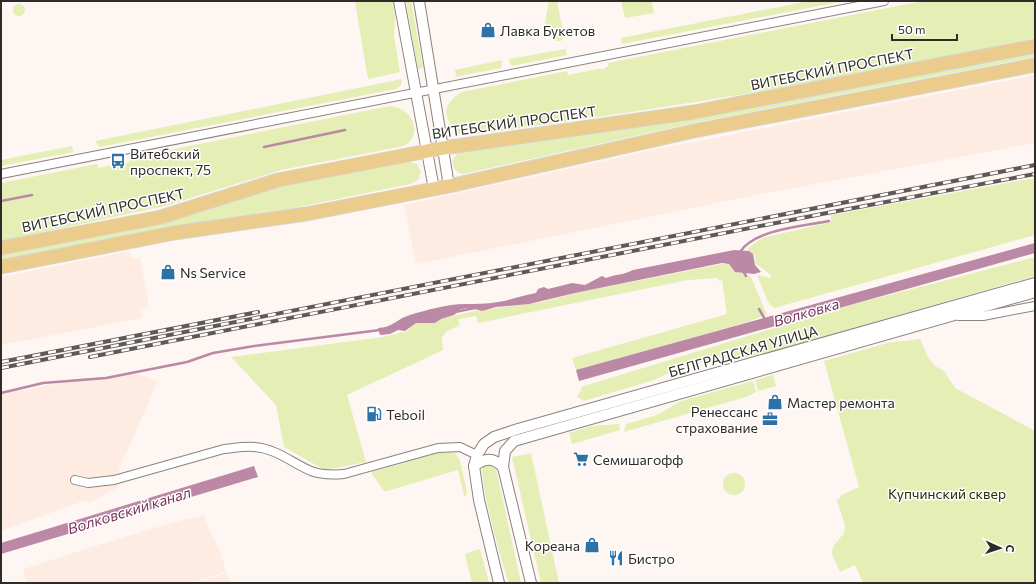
<svg xmlns="http://www.w3.org/2000/svg" width="1036" height="584" font-family="Commissioner,sans-serif">
	<style>
		.built { fill: #feece3 }
		.green { fill: #e5eeb5 }
		.water { fill: #bb88a5 }
		.lines { fill: none; stroke-linecap: round; stroke-linejoin: round }
		.stream { stroke: #bb88a5; stroke-width: 2.5 }
		.minor-casing { stroke: #8c827e; stroke-width: 10 }
		.tertiary-casing { stroke: #8c827e; stroke-width: 12 }
		.primary-casing { stroke: #d5d5d4; stroke-width: 15 }
		.minor { stroke: #fff; stroke-width: 8 }
		.tertiary { stroke: #fff; stroke-width: 10 }
		.primary { stroke: #ebcc8d; stroke-width: 13 }
		.rail-casing { stroke: #5e5957; stroke-width: 4 }
		.rail { stroke: #fff; stroke-width: 2.5; stroke-dasharray: 8; stroke-linecap: butt }
		.labels { text-anchor: middle; dominant-baseline: central; stroke-width: 3; stroke-linejoin: round; paint-order: stroke }
		.poi-label { font-size: 14px; fill: #2f2b29; stroke: #fff; text-anchor: start }
		.street-label { font-size: 14px; fill: #2f2b29; stroke: #fff }
		.park-label { font-size: 14px; fill: #292d02; stroke: #fff }
		.water-label { font-size: 15px; font-style: italic; fill: #77365f; stroke: #fff }
	</style>
	<rect width="100%" height="100%" fill="#fef6f2"/>
	<g class="built">
		<polygon points="1035,75 1035,143 767,193 416,264 404,205 653,150"/>
		<polygon points="129,251 132,259 140,258 149,307 141,310 142,318 1,345 1,277"/>
		<polygon points="127,373 138,374 158,381 119,469 119,487 89,503 86,500 1,531 1,392 28,390 76,379 106,378"/>
		<polygon points="204,515 206,523 220,551 226,572 190,583 27,583 23,569 127,536 186,519"/>
		<polygon points="227,573 230,583 194,583"/>
	</g>
	<g class="green">
		<polygon points="355,1 393,1 395,16 394,36 400,72 369,79 367,74"/>
		<polygon points="406,1 411,1 423,68 418,69"/>
		<polygon points="549,1 557,1 564,37 561,41 556,41 553,32 547,30 545,22"/>
		<polygon points="621,1 652,1 654,13 625,18"/>
		<polygon points="809,1 845,1 622,44 621,38"/>
		<path d="M923,1H1035V38C850,79 663,109 476,134H459C442,118 441,104 462,92L567,71L568,75L598,69H605V67H608V63Z"/>
		<circle cx="19" cy="10" r="6"/>
		<polygon points="566,49 567,55 511,66 509,59"/>
		<path d="M1035,52V57L694,123L463,174C450,171 450,158 460,151L677,121Z"/>
		<polygon points="502,60 501,68 456,77 455,70"/>
		<polygon points="402,79 401,85 396,89 100,147 95,141"/>
		<path d="M390,106C411,107 425,134 404,146L281,170L165,206L1,241V183L97,164L98,168L130,162L129,158Z"/>
		<polygon points="72,146 73,152 1,166 1,160"/>
		<polygon points="408,161 417,164 421,172 418,180 410,184 294,208 168,227 1,260 1,255 172,221 270,189"/>
		<polygon points="1035,178 1035,235 774,308 768,302 757,275 771,278 771,275 755,263 755,256 747,249 762,238 831,222 831,215"/>
		<polygon points="1035,257 1035,276 748,358 721,360 720,357 677,369 654,380 584,401 577,397 581,390 581,387 843,307"/>
		<polygon points="722,264 729,264 735,272 745,273 751,277 767,315 741,324 576,370 572,358 727,314 722,280 719,281 718,278 688,280 478,323 476,316 458,319 460,325 447,331 442,337 443,350 347,395 366,462 325,470 284,447 276,405 231,357 383,337 408,331 410,327 416,323 435,323 440,319 475,311 542,302 576,293"/>
		<polygon points="920,339 929,359 935,366 944,371 955,388 1035,431 1035,583 863,583 855,565 840,572 832,554 833,547 844,533 845,525 837,501 842,495 859,487 824,361 887,343"/>
		<polygon points="773,375 776,386 758,391 755,380"/>
		<polygon points="753,381 756,392 746,397 624,432 626,424 657,415 681,401"/>
		<polygon points="619,424 620,430 572,444 569,433 592,426"/>
		<polygon points="445,451 455,453 460,460 467,493 466,495 464,496 458,470 387,491 384,491 372,474 372,472"/>
		<polygon points="531,453 559,583 541,583 512,457"/>
		<path d="M483,464H495L521,583H509C502,564 478,480 483,464Z"/>
		<circle cx="734" cy="484" r="11"/>
		<polygon points="480,549 489,583 472,583 465,554"/>
	</g>
	<g class="water">
		<polygon points="1035,243 1035,253 579,381 576,370"/>
		<path d="M734,250L749,251L753,254L755,265L761,272L754,274L735,272L729,264L722,263L575,293L529,304L496,307L482,311L471,308L461,309L454,315L441,319L435,323H416L405,331L398,330L390,334L380,335L378,328C392,328 398,318 410,315C427,310 447,304 465,304C475,304 487,304 498,302C511,300 523,295 536,293L538,289L544,287L548,289L572,283L585,285L602,276L606,278C616,274 624,275 633,270Z"/>
		<polygon points="254,466 258,477 1,554 1,543"/>
	</g>
	<g class="lines">
		<g class="stream">
			<polyline points="264,147 345,130"/>
			<polyline points="1,201 32,195"/>
			<path d="M740,252C755,229 804,226 829,221"/>
			<polyline points="743,271 746,276"/>
			<polyline points="759,309 766,321"/>
			<polyline points="455,312 475,308"/>
			<polyline points="1,393 43,383 106,378 187,362 213,353 254,346 380,330"/>
		</g>
		<g class="minor-casing">
			<g id="minor">
				<polyline points="1,174 884,1"/>
				<polyline points="959,316 983,316 1035,306"/>
				<path d="M75,480L88,483L114,480L224,449C234,448 245,446 255,447C277,449 292,463 311,471C322,475 333,475 344,474L438,448L460,447L477,455"/>
			</g>
		</g>
		<g class="tertiary-casing">
			<g id="tertiary">
				<polyline points="399,1 434,189"/>
				<polyline points="419,1 449,186"/>
				<path d="M474,466C485,458 493,457 503,467"/>
				<polyline points="499,583 479,500 474,466 477,455 484,444 494,437 518,429 1035,283"/>
				<polyline points="531,583 503,467 505,451 514,441 1035,292"/>
			</g>
		</g>
		<g class="primary-casing">
			<g id="primary">
				<polyline points="1,248 161,217 278,180 443,148 694,112 1035,46"/>
				<polyline points="1,267 174,233 306,214 449,186 694,131 1035,65"/>
			</g>
		</g>
		<use href="#minor" class="minor"/>
		<use href="#tertiary" class="tertiary"/>
		<use href="#primary" class="primary"/>
		<g class="rail-casing">
			<g id="rail">
				<polyline points="90,357 827,213 1035,174"/>
				<polyline points="1,362 258,312"/>
				<polyline points="1,368 1035,165"/>
			</g>
		</g>
		<use href="#rail" class="rail"/>
	</g>
	<defs>
		<g id="shop-bare" transform="scale(1.2)"><path d="M-5-2.5h2.3a2.7 3.5 0 0 1 5.4 0H5L5.5 6h-11ZM-1.5-2.5h3a1.5 2.3 0 0 0-3 0Z" fill="#2d71a6" stroke="#fff" stroke-width="2.5" paint-order="stroke"/></g>
		<g id="bus-bare" transform="scale(1.2)"><path d="M-5-6H5V4H4V6H2V4H-2V6H-4V4H-5ZM-3.5-4V0h7V-4ZM-3.5 1.2v1.5H-2V1.2ZM2 1.2v1.5H3.5V1.2Z" fill="#2d71a6" stroke="#fff" stroke-width="2.5" paint-order="stroke"/></g>
		<g id="fuel-bare" transform="scale(1.2)"><path d="M-5.5-6h7V0h2V4h1.3V-2.5L3-4.5l.8-.8L6-3V5H2.5V1h-1V6h-7ZM-4.2-4.7v3.2H.2V-4.7Z" fill="#2d71a6" stroke="#fff" stroke-width="2.5" paint-order="stroke"/></g>
		<g id="office-bare" transform="scale(1.2)"><path d="M-6-3h4V-5.5h4V-3h4V5H-6ZM-1-4.5V-3h2v-1.5ZM-6 0V1H6V0Z" fill="#2d71a6" stroke="#fff" stroke-width="2.5" paint-order="stroke"/></g>
		<g id="supermarket-bare" transform="scale(1.2)"><path d="M-6-5.5h2.5l.6 2H6L4.5 2H-2.5L-4.4-4H-6ZM-1.5 3.2a1.3 1.3 0 1 0 .1 0ZM3 3.2a1.3 1.3 0 1 0 .1 0Z" fill="#2d71a6" stroke="#fff" stroke-width="2.5" paint-order="stroke"/></g>
		<g id="restaurant-bare" transform="scale(1.2)"><path d="M-5-6h1v4h1v-4h1v4h1v-4h1v5L-1.5 .5V6h-2V.5L-5-1ZM5-6V6H3V1.5H1.5Q1.5-4 5-6Z" fill="#2d71a6" stroke="#fff" stroke-width="2.5" paint-order="stroke"/></g>
	</defs>
	<g fill-rule="evenodd">
		<use href="#shop-bare" x="488" y="30"/>
		<use href="#bus-bare" x="118" y="161"/>
		<use href="#shop-bare" x="168" y="272"/>
		<use href="#shop-bare" x="775" y="402"/>
		<use href="#fuel-bare" x="374" y="414"/>
		<use href="#office-bare" x="770" y="419"/>
		<use href="#supermarket-bare" x="581" y="459"/>
		<use href="#shop-bare" x="592" y="545"/>
		<use href="#restaurant-bare" x="616" y="558"/>
	</g>
	<g class="labels">
		<g class="poi-label">
			<text x="500" y="30">Лавка Букетов</text>
			<text x="130" y="153">Витебский<tspan x="130" dy="16">проспект, 75</tspan></text>
			<text x="180" y="272">Ns Service</text>
			<text x="787" y="402">Мастер ремонта</text>
			<text x="758" y="411" text-anchor="end">Ренессанс<tspan x="758" dy="16">страхование</tspan></text>
			<text x="386" y="414">Teboil</text>
			<text x="593" y="459">Семишагофф</text>
			<text x="580" y="545" text-anchor="end">Кореана</text>
			<text x="628" y="558">Бистро</text>
		</g>
		<g class="street-label">
			<text transform="translate(832 69) rotate(-11)">ВИТЕБСКИЙ ПРОСПЕКТ</text>
			<text transform="translate(514 122) rotate(-8)">ВИТЕБСКИЙ ПРОСПЕКТ</text>
			<text transform="translate(103 210) rotate(-12)">ВИТЕБСКИЙ ПРОСПЕКТ</text>
			<text transform="translate(743 351) rotate(-16)">БЕЛГРАДСКАЯ УЛИЦА</text>
		</g>
		<g class="park-label">
			<text x="947" y="493">Купчинский сквер</text>
		</g>
		<g class="water-label">
			<text transform="translate(806 312) rotate(-16)">Волковка</text>
			<text transform="translate(129 510) rotate(-17)">Волковский канал</text>
		</g>
	</g>
	<rect width="1036" height="584" fill="none" stroke="#2f2b29" stroke-width="4"/>
	<g transform="translate(1000 548) rotate(93)" stroke="#ffffff" stroke-width="3" paint-order="stroke">
	<path d="M0-3L7 15L0 10L-7 15Z" fill="#2f2b29"/>
	<text y="-6" font-size="11" font-weight="bold" text-anchor="middle" fill="#2f2b29">С</text>
	</g>
	<path d="M892 34v6h65v-6" fill="none" stroke="#2f2b29" stroke-width="2"/>
	<text x="898" y="34" font-size="12" fill="#2f2b29" stroke="#ffffff" stroke-width="3" paint-order="stroke">50 m</text>
</svg>
